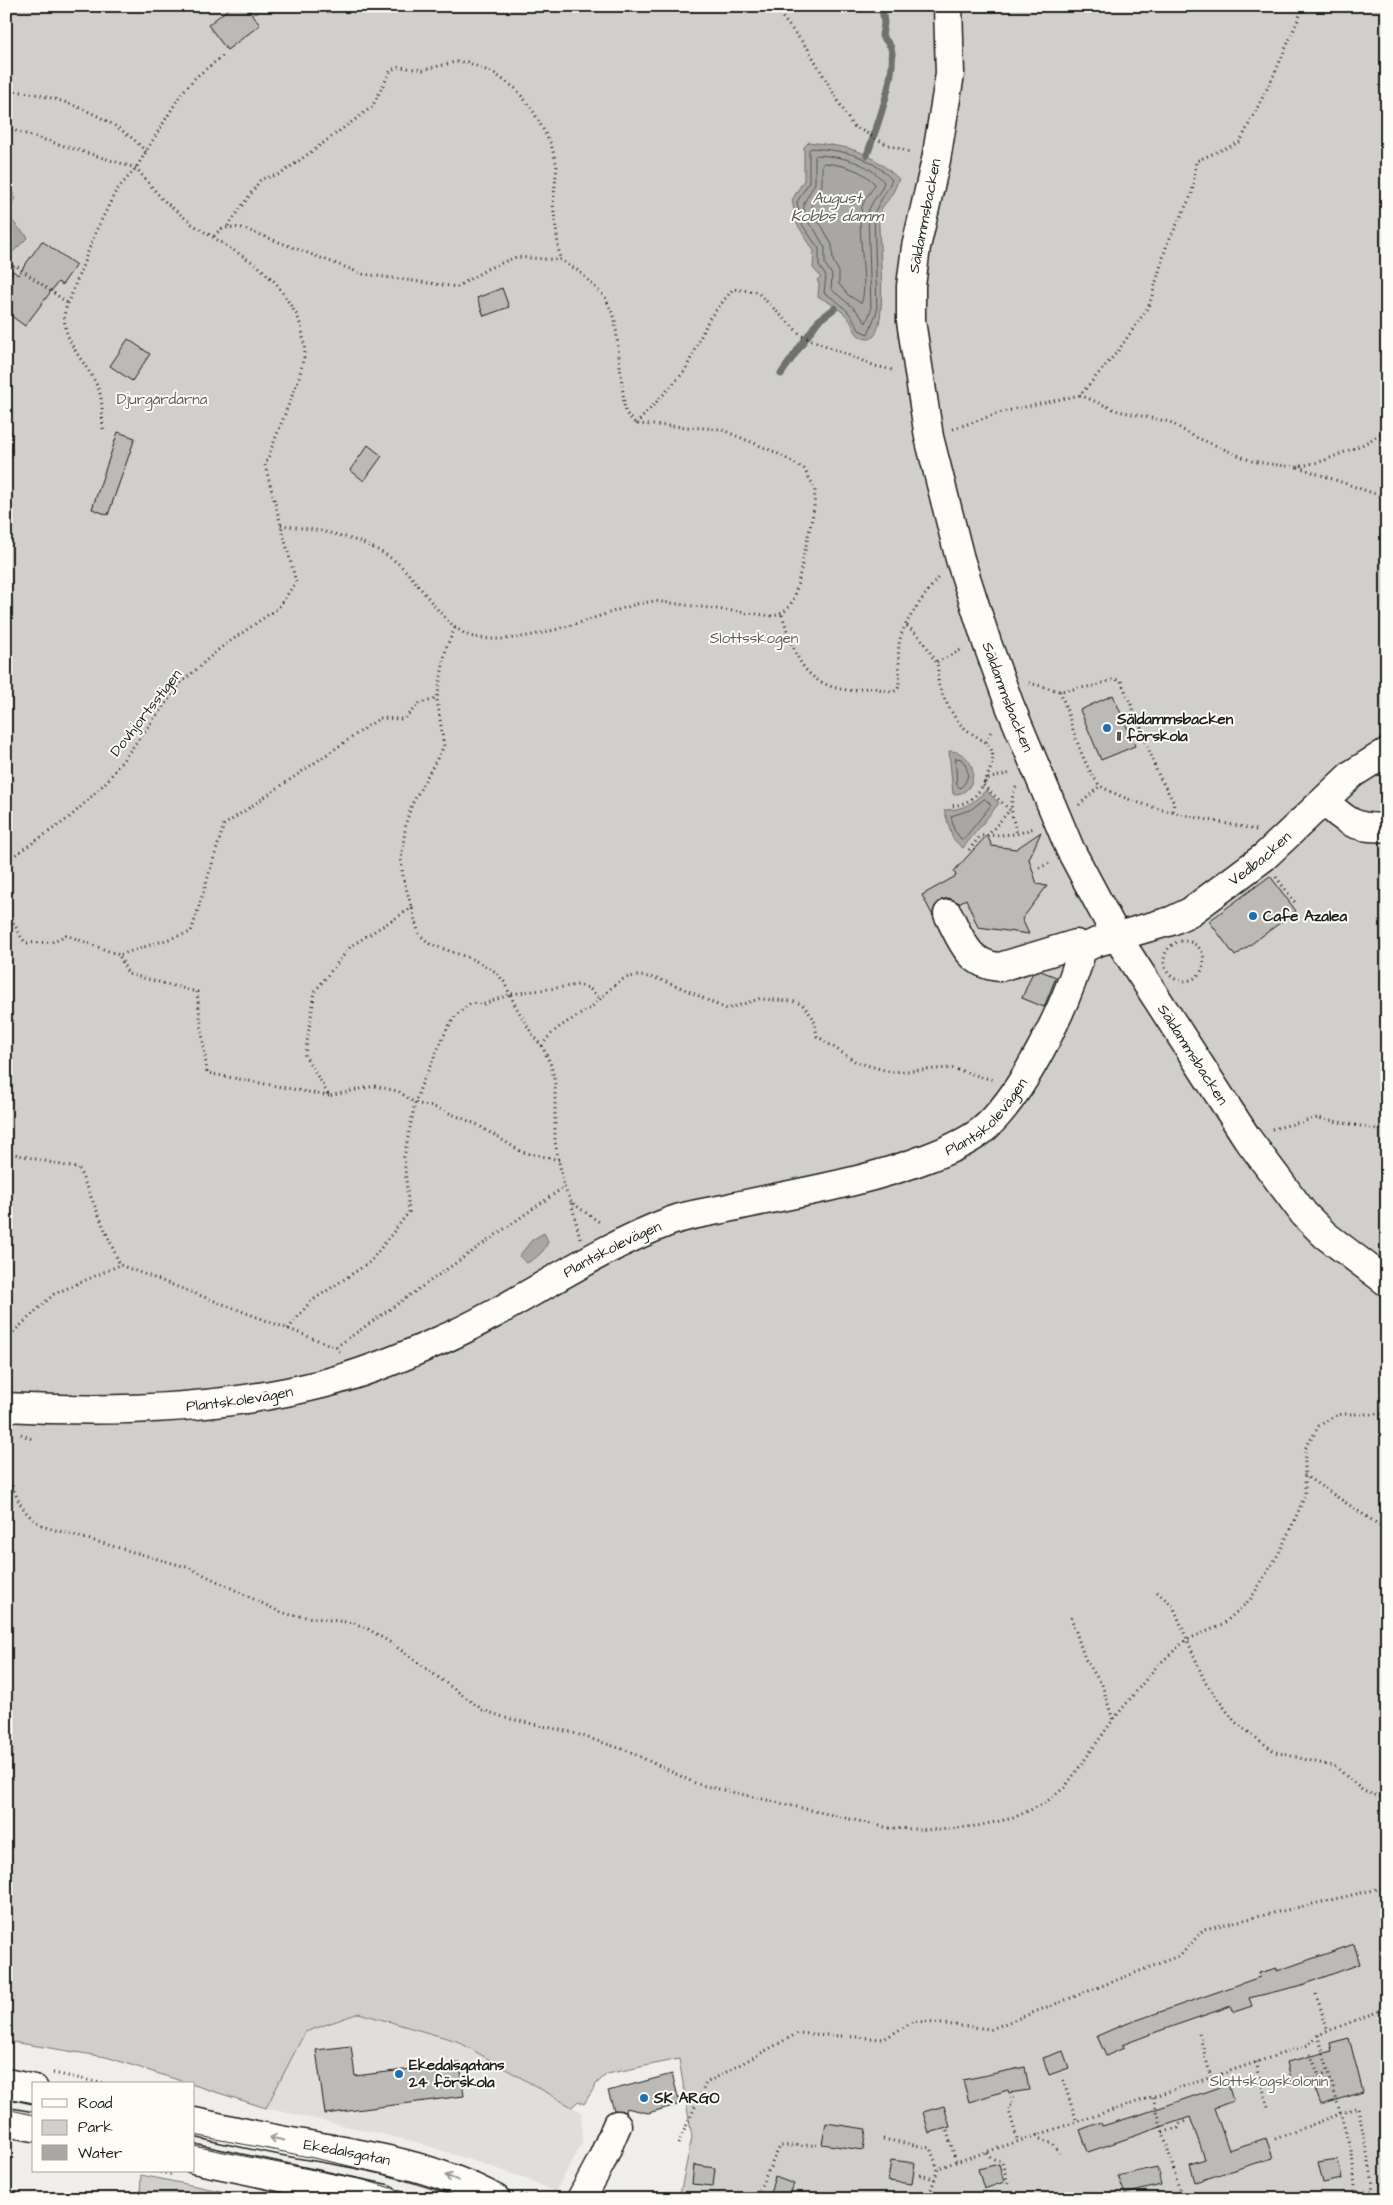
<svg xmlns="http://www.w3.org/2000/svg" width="1393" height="2205" font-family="'Architects Daughter',sans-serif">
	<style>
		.built { fill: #e0deda }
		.green { fill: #d0cfcc; stroke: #767674 }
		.water { fill: #a8a7a3; stroke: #706f6d }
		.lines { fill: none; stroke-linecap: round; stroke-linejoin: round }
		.shore { stroke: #545452; stroke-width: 1 }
		.stream { stroke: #706f6d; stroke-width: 7 }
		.building { fill: #bbbab6; stroke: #1c1c1c }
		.minor-casing { stroke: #1c1c1c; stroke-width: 31 }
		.path { stroke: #1c1c1c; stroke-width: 3; stroke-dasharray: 1 4; stroke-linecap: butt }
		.minor { stroke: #fdfcf7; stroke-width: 28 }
		.tram { stroke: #1c1c1c; stroke-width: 1 }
		.oneway { stroke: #989794 }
		.poi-dot { fill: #1f6fb2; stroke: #fdfcf7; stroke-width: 2 }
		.labels { text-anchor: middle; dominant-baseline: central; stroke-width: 4; stroke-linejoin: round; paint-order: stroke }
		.street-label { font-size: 15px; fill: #1c1c1c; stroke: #fdfcf7 }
		.park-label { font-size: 15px; fill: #5b5b5a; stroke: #fdfcf7 }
		.poi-label { font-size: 15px; font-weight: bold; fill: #1c1c1c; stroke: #fdfcf7; text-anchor: start }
		.water-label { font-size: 16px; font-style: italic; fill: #5b5b59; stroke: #fdfcf7 }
	</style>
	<rect width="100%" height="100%" fill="#f0eeea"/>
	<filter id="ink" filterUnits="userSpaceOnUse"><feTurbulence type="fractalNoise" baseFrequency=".02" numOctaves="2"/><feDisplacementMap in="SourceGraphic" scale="10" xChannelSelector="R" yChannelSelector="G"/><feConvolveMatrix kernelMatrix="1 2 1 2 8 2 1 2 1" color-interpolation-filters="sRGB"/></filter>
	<g filter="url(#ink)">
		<polygon class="built" points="359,2013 457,2041 581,2112 582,2144 555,2192 528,2179 416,2142 266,2108 305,2032"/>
		<g class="green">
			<polygon points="6,6 1387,6 1387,1906 1383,1922 1387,1921 1387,2199 679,2199 692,2137 679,2059 607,2074 597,2083 584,2104 578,2101 572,2107 457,2041 359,2013 305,2032 266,2108 106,2057 6,2041"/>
			<polygon points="141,2175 260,2199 140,2199"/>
		</g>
		<g class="water">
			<path d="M809,142C853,148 865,148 899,179C896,185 894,192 890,197C886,204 880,207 879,216C877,232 892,342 867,339C854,338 855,326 848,318C843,311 825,299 818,297L819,284L817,280L821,277L813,268L814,251L797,224L792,200L804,180V147Z"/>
			<path d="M6,173L15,198C4,218 14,223 28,237L6,259Z"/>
			<path d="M949,751C980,751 980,796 953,794Z"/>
			<path d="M986,790L999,803L963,848L953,839L944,810C963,810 972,804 986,790Z"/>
			<path d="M544,1233L548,1241C545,1252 536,1258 527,1263L519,1256L532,1240Z"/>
		</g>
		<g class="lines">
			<g class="shore">
				<path d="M811,148C845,151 868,154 892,180L874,213L877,311L868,334L859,330C852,313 839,301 824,293L826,276L819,266V249L801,223L797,202L809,182V150Z"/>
				<path d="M817,155C843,157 866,161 884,182C881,193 872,200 868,212L871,310L866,323L856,310L831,289L832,275L825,264V248L815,230L809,224L804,211V203L815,183V157Z"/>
				<path d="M824,163C843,165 862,169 875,184C871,193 863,199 861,211C857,232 869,289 861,303L848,295L839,284V272L833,261L832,245L822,226L815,219L812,209V204L822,185V165Z"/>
				<path d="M956,758L961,759C970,769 970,780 960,788L957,785Z"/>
				<polygon points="985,799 991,805 964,839 961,839 954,830 951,816 970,810"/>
			</g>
			<g class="stream">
				<path d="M867,155C875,132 898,71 891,48C890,44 884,39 882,36L884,23L882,6"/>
				<polyline points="781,374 818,321 835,308"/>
			</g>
		</g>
		<g class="building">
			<polygon points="232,6 246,6 260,25 227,50 208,25"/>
			<polygon points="42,241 76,265 62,285 58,282 25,326 6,312 6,281 13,271 18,275"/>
			<polygon points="502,288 509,307 484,316 477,298"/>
			<polygon points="128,339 150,354 132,381 110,366"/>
			<polygon points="118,432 135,438 108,515 92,509"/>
			<polygon points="368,445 382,456 364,481 350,470"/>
			<polygon points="1113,695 1135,746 1101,760 1080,710"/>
			<polygon points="1041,832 1029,859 1037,884 1047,886 1022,919 1029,934 978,927 966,899 959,903 949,898 941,900 935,906 933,916 922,895 956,876 954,871 987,835 992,846 1016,849"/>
			<polygon points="1270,876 1296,911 1235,956 1209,921"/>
			<polygon points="1041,971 1056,977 1044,1007 1022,998 1032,974"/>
			<polygon points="1354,1944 1360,1964 1299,1986 1249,1998 1252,2006 1234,2012 1231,2006 1159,2031 1122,2045 1124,2048 1106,2056 1097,2036 1120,2026 1260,1977 1259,1973 1277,1968 1277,1971"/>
			<polygon points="1349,2038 1363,2092 1321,2105 1311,2078 1292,2083 1287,2062 1332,2051 1330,2043"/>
			<polygon points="351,2046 355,2076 460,2063 464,2096 325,2114 316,2050"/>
			<polygon points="1063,2051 1069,2068 1049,2075 1043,2058"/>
			<polygon points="1025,2067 1029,2090 1009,2093 1008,2090 969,2102 963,2080"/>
			<polygon points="672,2074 680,2104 648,2113 626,2108 625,2112 614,2110 608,2091"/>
			<polygon points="1228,2084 1233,2101 1214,2108 1229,2150 1266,2138 1273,2158 1195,2182 1190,2164 1205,2159 1190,2117 1088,2152 1080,2130 1101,2122 1102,2126 1142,2114"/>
			<polygon points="944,2106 950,2127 929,2133 923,2112"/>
			<polygon points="826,2123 866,2129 863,2150 822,2144"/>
			<polygon points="1338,2159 1342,2179 1323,2183 1318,2162"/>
			<polygon points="891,2160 915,2163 912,2184 888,2181"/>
			<polygon points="999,2164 1004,2182 984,2189 978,2169"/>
			<polygon points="694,2165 715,2168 713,2186 692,2184"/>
			<polygon points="1157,2167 1161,2185 1125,2194 1118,2176"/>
			<polygon points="775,2177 794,2184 788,2199 768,2199"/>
		</g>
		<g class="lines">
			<g class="minor-casing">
				<g id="minor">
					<path id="s1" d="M948,6L950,74L936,160L916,247L911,286V321L929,437L960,559L987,643L1010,706L1070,849L1117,937L1247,1138L1304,1214L1325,1235L1387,1282"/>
					<path d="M1324,801C1346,821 1356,830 1387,827"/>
					<path d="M948,914C961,939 968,965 1000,967L1076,944L1082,949"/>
					<path id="s2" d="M6,1407C111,1413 219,1410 322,1384C362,1374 401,1358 439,1341C519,1306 588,1252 671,1221C690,1214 712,1212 732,1207C796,1193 863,1183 925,1159C944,1152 964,1144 980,1132C1022,1099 1069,1000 1082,949L1097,942L1171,921L1190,912L1264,857L1352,774L1387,752"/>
					<polyline points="6,2083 34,2089"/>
					<polyline points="6,2122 34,2127"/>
					<path id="s3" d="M194,2122C226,2129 259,2136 291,2142C362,2154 432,2164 496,2199"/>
					<polyline points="194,2159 385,2199"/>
					<polyline points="581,2199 601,2162 617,2125"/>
				</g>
			</g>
			<g class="path">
				<polyline points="773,6 808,49 852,125 886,144 912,153"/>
				<path d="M6,91C50,91 118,118 146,152"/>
				<polyline points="6,128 136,168 162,199 192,224 257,265 276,283 297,315 302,329 305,352 299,378 265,465 296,582 278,608 219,649 181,683 108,780 89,799 69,818 6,861"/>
				<polyline points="228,226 261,179 281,174 372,107 391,70 399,67 423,70 455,62 467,62 495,74 516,89 532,109 551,144 557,166 553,204 560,260"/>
				<path d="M214,236C222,226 230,227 242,228L363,274L457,287L487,269L516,257L560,260L579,271L605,297L615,319L625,412L636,424L720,429L775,452L804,469L815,488L814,509L795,596C789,608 785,614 772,616L654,601L637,604C590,618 522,647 474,637C445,631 419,579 395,561C361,536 320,530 280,525"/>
				<polyline points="6,273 15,265 69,304"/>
				<polyline points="1080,395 1118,411 1170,422 1193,436 1252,461 1269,464 1297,467 1323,461 1364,444 1387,430"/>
				<polyline points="636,424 685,371 709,319 733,289 757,292 802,336 875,366 893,370"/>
				<path d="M103,429C102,416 103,402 99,390C89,364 60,342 65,311L96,231L116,191L136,168L181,94L196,77L225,54"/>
				<polyline points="953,429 1002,412 1080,395 1118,351 1149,306 1167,244 1192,194 1196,161 1240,142 1274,75 1304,6"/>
				<polyline points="1298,467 1387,498"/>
				<path d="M782,615C795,653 801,684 847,690C856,691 865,687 874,688C880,689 886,691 893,692L898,689C902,672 896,655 900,639C905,619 927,593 939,576"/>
				<path d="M907,626C920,636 923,640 931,654C933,658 936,660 937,664C939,671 937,679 939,686C942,695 948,706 953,714C971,747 1011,733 983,785C975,799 965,805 949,806"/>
				<polyline points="455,628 446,648 437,699 444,746 412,804 406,823 401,860 403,877 419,934 430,944 472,959 496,972 504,982 516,1007 534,1037 542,1046 551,1065 555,1083 555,1142 564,1187 571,1202"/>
				<polyline points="937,662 963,649"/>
				<polyline points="1029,683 1060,691 1093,686 1115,679 1121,681 1141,728 1157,772 1174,803 1173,811"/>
				<path d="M1060,691C1072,722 1079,760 1100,786"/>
				<polyline points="986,742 992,729"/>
				<path d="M1016,787C1008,804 1012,816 1017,834"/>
				<path d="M1079,805L1100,786C1147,812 1205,818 1256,830"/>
				<polyline points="987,836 1010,810 983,785 987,779 1011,773"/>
				<polyline points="969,850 980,836 1017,834 1034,828"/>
				<polyline points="1039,868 1050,863"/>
				<polyline points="1276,877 1297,905"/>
				<polyline points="413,907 351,946 315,991 305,1055 329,1096 374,1086 398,1091 415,1103 437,1108 476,1124 522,1152 560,1160"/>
				<path d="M6,916C17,923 17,934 26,943L52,942L66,935L119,955"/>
				<circle cx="1184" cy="961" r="20"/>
				<path d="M542,1046C554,1026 571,1021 589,1009C600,1001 609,988 620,981C647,963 700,999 727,1009L759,999L792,1001L802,1004L814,1019L817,1036L856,1062L891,1072L951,1068L993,1080"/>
				<polyline points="329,1096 207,1073 197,992 128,974 119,955 191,932 224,825 380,718 403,719 420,703 437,699"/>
				<polyline points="1272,1129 1318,1118 1387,1131"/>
				<polyline points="6,1152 79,1169 120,1265 336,1347 340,1352"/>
				<polyline points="580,1238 571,1202 602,1224"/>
				<polyline points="288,1329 310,1302 370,1262 409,1212 404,1157 415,1103 421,1086 447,1029 456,1015 471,1003 484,1004 511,994 578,985 589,988 601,1000"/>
				<polyline points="6,1339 54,1294 120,1265"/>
				<polyline points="336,1347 564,1187"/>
				<polyline points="21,1434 34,1440"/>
				<path d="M6,1472C17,1496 20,1514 45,1527L190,1568L278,1611L291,1615L354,1623L368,1629L391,1643L483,1710L506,1718L570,1732L628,1751L697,1784L889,1828L938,1830L977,1826L1013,1818L1045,1803L1065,1787L1113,1720L1157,1666L1186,1640L1222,1625L1250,1600L1279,1553L1296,1517L1305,1495V1449L1319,1426L1331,1418L1342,1414H1387"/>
				<polyline points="1304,1475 1387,1530"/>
				<polyline points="1157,1592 1173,1606 1205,1682 1235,1722 1275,1752 1336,1767 1363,1791 1387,1799"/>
				<polyline points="1071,1617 1085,1659 1102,1685 1113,1720"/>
				<polyline points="1316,1994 1328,2032"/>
				<polyline points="1199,2033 1211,2077"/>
				<polyline points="1318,2035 1352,2154 1356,2199"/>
				<polyline points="1310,2054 1319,2075"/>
				<polyline points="1256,2062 1268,2107"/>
				<polyline points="53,2073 106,2084"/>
				<polyline points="1063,2080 1077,2122"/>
				<polyline points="1301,2085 1328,2072"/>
				<polyline points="1012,2097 1013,2105 1008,2107 1018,2142"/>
				<polyline points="1153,2097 1182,2199"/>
				<polyline points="947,2131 956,2162"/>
				<polyline points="1163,2132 1178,2128 1179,2124 1188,2120"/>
				<polyline points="1037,2135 1040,2139 1053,2143 1059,2153"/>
				<polyline points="883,2139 930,2148 938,2169"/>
				<polyline points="1275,2139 1358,2107 1373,2183 1372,2191 1356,2193"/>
				<polyline points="678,2144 706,2083 798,2033 884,2039 914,2021 991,2029 1181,1955 1204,1929 1387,1887"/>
				<polyline points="987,2152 991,2158 1002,2162 1008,2184"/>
				<polyline points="155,2171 174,2175"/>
				<polyline points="920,2175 935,2179"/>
				<polyline points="521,2193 531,2199"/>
				<polyline points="755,2199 780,2146 817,2145"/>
				<polyline points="928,2199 938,2169 944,2166 1308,2045 1318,2035 1387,2008"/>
			</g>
			<use href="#minor" class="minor"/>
			<g class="tram">
				<polyline points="6,2098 34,2103"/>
				<polyline points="6,2109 34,2115"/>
				<path d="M194,2135C284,2152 375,2167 461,2199"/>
				<polyline points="194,2146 364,2180 428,2199"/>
			</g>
		</g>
		<defs><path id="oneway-shaft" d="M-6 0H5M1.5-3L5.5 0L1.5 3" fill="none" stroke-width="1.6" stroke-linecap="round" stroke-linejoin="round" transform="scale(1.25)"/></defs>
		<g class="oneway">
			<use href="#oneway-shaft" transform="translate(277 2139) rotate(-169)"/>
			<use href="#oneway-shaft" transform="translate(452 2178) rotate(-158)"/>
		</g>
	</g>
	<g class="poi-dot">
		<circle cx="1107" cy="728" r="5"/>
		<circle cx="1253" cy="916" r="5"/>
		<circle cx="399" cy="2074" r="5"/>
		<circle cx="644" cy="2098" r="5"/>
	</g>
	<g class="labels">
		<g class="street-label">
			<text transform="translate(925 216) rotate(-79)">Säldammsbacken</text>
			<text stroke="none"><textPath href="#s1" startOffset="708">Säldammsbacken</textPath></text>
			<text transform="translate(146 713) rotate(-52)">Dovhjortsstigen</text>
			<text stroke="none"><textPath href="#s2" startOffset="1442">Vedbacken</textPath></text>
			<text stroke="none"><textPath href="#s1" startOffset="1112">Säldammsbacken</textPath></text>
			<text stroke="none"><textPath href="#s2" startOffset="1042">Plantskolevägen</textPath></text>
			<text stroke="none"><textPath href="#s2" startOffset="639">Plantskolevägen</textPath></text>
			<text stroke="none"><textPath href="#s2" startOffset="234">Plantskolevägen</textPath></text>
			<text stroke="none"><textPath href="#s3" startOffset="156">Ekedalsgatan</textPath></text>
		</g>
		<g class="park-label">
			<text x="162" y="399">Djurgårdarna</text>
			<text x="754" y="638">Slottsskogen</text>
			<text x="1269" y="2081">Slottskogskolonin</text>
		</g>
		<g class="poi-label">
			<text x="1117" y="719">Säldammsbacken<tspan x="1117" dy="17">11 förskola</tspan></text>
			<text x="1263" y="916">Cafe Azalea</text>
			<text x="409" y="2065">Ekedalsgatans<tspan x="409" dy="17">24 förskola</tspan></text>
			<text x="654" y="2098">SK ARGO</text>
		</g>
		<g class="water-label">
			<text x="837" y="198">August<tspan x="837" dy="18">Kobbs damm</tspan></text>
		</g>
	</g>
	<rect width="1393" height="2205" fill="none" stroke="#fdfcf7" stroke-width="25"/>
	<rect x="12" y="12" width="1368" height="2180" fill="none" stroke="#1c1c1c" stroke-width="2" filter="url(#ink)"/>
	<rect x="32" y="2082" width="162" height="90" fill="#fdfcf7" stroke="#a3a29f"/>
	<rect x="42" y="2099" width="25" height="8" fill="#fdfcf7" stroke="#a3a29f"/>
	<text x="78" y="2108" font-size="15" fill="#1c1c1c">Road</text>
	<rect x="42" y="2120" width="25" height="15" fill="#d0cfcc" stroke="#a3a29f"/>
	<text x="78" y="2132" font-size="15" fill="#1c1c1c">Park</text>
	<rect x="42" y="2145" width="25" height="15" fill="#a8a7a3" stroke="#a3a29f"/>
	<text x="78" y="2158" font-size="15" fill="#1c1c1c">Water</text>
</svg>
